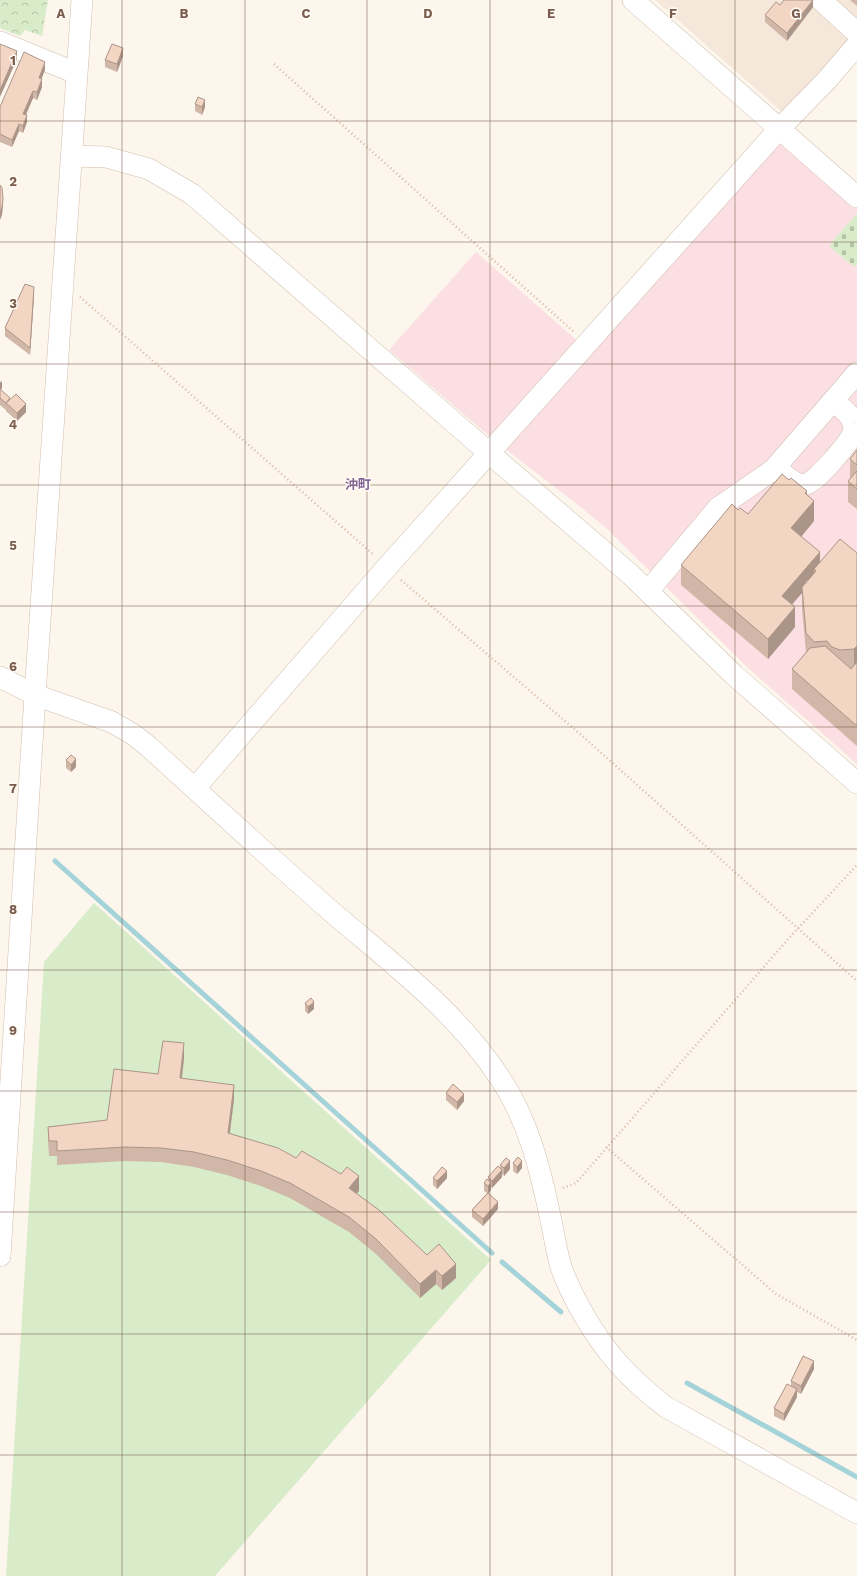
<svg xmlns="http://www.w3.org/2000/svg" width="857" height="1576" font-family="'Work Sans','Noto Sans JP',sans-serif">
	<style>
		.residential { fill: #f5e8da }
		.medical { fill: #fbdfe3 }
		.grass { fill: #d8ecc9 }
		.forest { fill: url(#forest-crowns) }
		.cemetery { fill: url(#cemetery-stones) }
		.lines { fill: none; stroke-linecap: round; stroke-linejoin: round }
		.stream { stroke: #a5d3da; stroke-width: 5 }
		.minor-casing { stroke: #d1beb0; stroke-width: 22 }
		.path { stroke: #d9b8a5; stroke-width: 2.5; stroke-dasharray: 1 3; stroke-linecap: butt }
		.minor { stroke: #fff; stroke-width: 21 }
		.wall { fill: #d1b7a8 }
		.shaded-wall { fill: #aa9588 }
		.building { fill: #f3d5c3; stroke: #aa9588 }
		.grid { fill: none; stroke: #7a5c4d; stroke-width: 1; stroke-opacity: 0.55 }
		.labels { text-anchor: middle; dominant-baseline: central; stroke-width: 3; stroke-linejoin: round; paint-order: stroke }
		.quarter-label { font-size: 13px; font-weight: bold; fill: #846695; stroke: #fffaf3 }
		.grid-label { font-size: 13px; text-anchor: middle; font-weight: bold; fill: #7a5c4d; stroke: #fffaf3; stroke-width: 3; stroke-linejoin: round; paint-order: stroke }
	</style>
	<defs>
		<pattern id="forest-crowns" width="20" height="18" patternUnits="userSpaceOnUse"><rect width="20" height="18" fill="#d8ecc9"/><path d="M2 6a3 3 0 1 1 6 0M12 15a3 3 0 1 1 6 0" fill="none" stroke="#b4c2a5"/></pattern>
		<pattern id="cemetery-stones" width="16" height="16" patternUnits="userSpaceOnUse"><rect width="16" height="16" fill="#d8ecc9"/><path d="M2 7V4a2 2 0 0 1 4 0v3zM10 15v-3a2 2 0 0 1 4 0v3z" fill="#b4c2a5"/></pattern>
	</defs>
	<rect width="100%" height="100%" fill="#fdf6ec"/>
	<polygon class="residential" points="655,0 857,0 857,41 789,118"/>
	<polygon class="medical" points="785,142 857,207 857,213 829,246 854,267 857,264 857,764 748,668 605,527 578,505 495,441 389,350 476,252 589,351 773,145"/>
	<polygon class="grass" points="94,903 491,1260 215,1576 6,1576 44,962"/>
	<polygon class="forest" points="0,0 48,0 42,36 25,30 20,36 0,28"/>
	<polygon class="cemetery" points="857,213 857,264 854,267 829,246"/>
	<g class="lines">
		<g class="stream">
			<polyline points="55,861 492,1253"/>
			<polyline points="502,1262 561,1312"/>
			<polyline points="687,1383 857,1477"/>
		</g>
		<g class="minor-casing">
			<g id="minor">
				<polyline points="633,0 857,197"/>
				<polyline points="821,0 857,33"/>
				<polyline points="0,42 76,73"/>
				<polyline points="71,156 106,157 149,169 192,194 489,453 631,575 734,675 857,783"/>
				<path d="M776,467C784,474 794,487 806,484C816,482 848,444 852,435C854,432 854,427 853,423C851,414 840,407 833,401"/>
				<polyline points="648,591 718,508 773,470 857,373"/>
				<path d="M0,677L35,695L112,722L134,735L148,746C207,800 266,854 325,906C387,960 455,1009 500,1078C528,1120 540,1168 550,1216C554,1233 556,1250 561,1267C566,1281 573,1296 581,1310C604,1351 628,1378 666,1407L857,1513"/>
				<polyline points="195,788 387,567 780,128 826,81 857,45"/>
				<polyline points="0,1256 35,695 82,0"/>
			</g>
		</g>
		<g class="path">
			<polyline points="274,64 574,332"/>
			<polyline points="80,297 374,555"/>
			<polyline points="401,580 580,734 857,981"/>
			<polyline points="606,1147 776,1294 857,1340"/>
			<polyline points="563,1188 576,1183 789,938 857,865"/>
		</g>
		<use href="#minor" class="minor"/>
	</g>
	<g class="wall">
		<polygon points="850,0 857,0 857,6"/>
		<polygon points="780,5 813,7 787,41 765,22 765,15"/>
		<polygon points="123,56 117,72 105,67 105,60"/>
		<polygon points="45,70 41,79 42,87 37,100 33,98 26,115 27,122 23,133 19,131 12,147 0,142 0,107"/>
		<polygon points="195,104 205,107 202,115 195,111"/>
		<polygon points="34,295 30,355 5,336 5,328"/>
		<polygon points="0,380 2,388 1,390 10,400 26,412 17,421 6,411 6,409 6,410 0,405"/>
		<polygon points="850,459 857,465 857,509 848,502 848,481 850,479"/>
		<polygon points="807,495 814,521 801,537 820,562 857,553 857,746 792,689 792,669 806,653 802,608 802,593 792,604 795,627 768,659 681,585 681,565 738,510 748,514"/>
		<polygon points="66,760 76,767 71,772 66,768"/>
		<polygon points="305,1003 314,1009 308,1014 305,1011"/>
		<polygon points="184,1058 182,1079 234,1099 230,1133 296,1158 359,1191 356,1194 427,1255 456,1278 442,1290 436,1284 420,1298 376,1254 349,1232 290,1198 261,1186 227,1175 194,1167 161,1162 125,1161 57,1165 57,1156 49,1156 48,1142 48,1127 107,1120 158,1074"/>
		<polygon points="446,1093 464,1101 457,1110 446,1100"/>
		<polygon points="513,1163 522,1168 517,1174 513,1171"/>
		<polygon points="500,1165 510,1169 504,1176 502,1174 502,1177 492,1188 491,1187 491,1190 488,1193 498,1209 483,1226 472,1217 472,1210 487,1193 484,1191 484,1183 488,1180 488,1177 500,1168"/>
		<polygon points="433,1178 447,1178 437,1189 433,1185"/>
		<polygon points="814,1369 801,1394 797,1392 797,1397 784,1421 774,1416 774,1408 791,1386 791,1381"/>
	</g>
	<g class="shaded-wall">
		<polygon points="813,0 813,7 787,41 787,33"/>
		<polygon points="123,48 123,56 117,72 117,64"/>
		<polygon points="17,51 17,59 0,97 0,90"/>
		<polygon points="45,62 45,70 39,85 39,78"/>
		<polygon points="42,79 42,87 37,100 37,92"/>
		<polygon points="33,91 33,98 23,121 23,114"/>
		<polygon points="205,100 205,107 202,115 202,107"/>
		<polygon points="27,115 27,122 23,133 23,126"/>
		<polygon points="19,124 19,131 12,147 12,140"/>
		<polygon points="3,199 3,206 2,215 0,220 0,213"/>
		<polygon points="34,287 34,295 30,355 30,348"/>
		<polygon points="2,381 2,388 0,390 0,383"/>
		<polygon points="10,398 10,405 6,403 6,410 6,403"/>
		<polygon points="26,404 26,412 17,421 17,413"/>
		<polygon points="807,491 807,509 814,501 814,521 791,549 791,528 805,493"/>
		<polygon points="820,552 820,572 814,569 814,579 804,583 804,591 802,587 802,593 782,616 782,596"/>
		<polygon points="795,607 795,627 768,659 768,639"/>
		<polygon points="857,646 857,667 854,669 854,649"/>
		<polygon points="76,759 76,767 71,772 71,765"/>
		<polygon points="314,1002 314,1009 308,1014 308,1007"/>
		<polygon points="184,1043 184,1058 180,1093 180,1078"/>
		<polygon points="234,1085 234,1099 228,1147 228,1133"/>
		<polygon points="464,1094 464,1101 457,1110 457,1102"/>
		<polygon points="510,1161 510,1169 504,1176 504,1168"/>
		<polygon points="522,1161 522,1168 517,1174 517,1167"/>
		<polygon points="502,1170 502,1177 492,1188 492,1181"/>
		<polygon points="447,1171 447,1178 437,1189 437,1181"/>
		<polygon points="359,1176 359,1191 349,1202 349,1188"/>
		<polygon points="491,1183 491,1190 488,1194 488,1186"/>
		<polygon points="498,1202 498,1209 483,1226 483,1219"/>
		<polygon points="456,1264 456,1278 442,1290 442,1276"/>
		<polygon points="436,1270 436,1284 420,1298 420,1284"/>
		<polygon points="814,1361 814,1369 801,1394 801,1386"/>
		<polygon points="797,1389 797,1397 784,1421 784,1414"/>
	</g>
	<g class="building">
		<polygon points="784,0 813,0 787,33 765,15 776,2 780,5"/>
		<polygon points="0,44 17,51 0,90"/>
		<polygon points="112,44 123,48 117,64 105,60"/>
		<polygon points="24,52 45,62 39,78 42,79 37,92 33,91 23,114 27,115 23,126 19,124 12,140 0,134 0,107"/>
		<polygon points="198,97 205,100 202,107 195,104"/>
		<polygon points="0,185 2,188 3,199 2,207 0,213"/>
		<polygon points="25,284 34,287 30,348 5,328"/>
		<polygon points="0,389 10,398 6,403 0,398"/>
		<polygon points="16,394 26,404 17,413 6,403"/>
		<polygon points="857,450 857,465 850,459"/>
		<polygon points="857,471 857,489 848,481"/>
		<polygon points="782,474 789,480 791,478 807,491 805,493 814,501 791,528 820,552 782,596 795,607 768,639 681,565 732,504 738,510 740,508 748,514"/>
		<polygon points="840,539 857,553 857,646 854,649 840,650 832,647 827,641 814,642 806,633 802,587 816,571 814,569"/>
		<polygon points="809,578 810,578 805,584 804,583"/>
		<polygon points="825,646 851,669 857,662 857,726 792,669 810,648"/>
		<polygon points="71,755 76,759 71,765 66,760"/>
		<polygon points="311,998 314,1002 308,1007 305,1003"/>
		<polygon points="163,1041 184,1043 180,1078 234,1085 228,1133 278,1148 296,1158 302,1151 341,1174 347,1167 359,1176 349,1188 379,1210 427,1255 439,1244 456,1264 442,1276 436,1270 420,1284 376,1239 349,1217 290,1183 261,1171 227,1160 194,1152 161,1148 125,1147 57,1151 57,1141 49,1141 48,1127 107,1120 114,1069 158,1074"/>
		<polygon points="453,1084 464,1094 457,1102 446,1093"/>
		<polygon points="518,1157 522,1161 517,1167 513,1163"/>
		<polygon points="506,1158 510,1161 504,1168 500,1165"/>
		<polygon points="498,1166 502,1170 492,1181 488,1177"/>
		<polygon points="442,1167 447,1171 437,1181 433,1178"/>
		<polygon points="487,1179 491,1183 488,1186 484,1183"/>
		<polygon points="488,1193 498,1202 483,1219 472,1210"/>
		<polygon points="803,1356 814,1361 801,1386 791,1381"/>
		<polygon points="787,1384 797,1389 784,1414 774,1408"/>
	</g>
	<path class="grid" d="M122,0V1576M245,0V1576M367,0V1576M490,0V1576M612,0V1576M735,0V1576M0,121H857M0,242H857M0,364H857M0,485H857M0,606H857M0,727H857M0,849H857M0,970H857M0,1091H857M0,1212H857M0,1334H857M0,1455H857"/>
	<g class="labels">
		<g class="quarter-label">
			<text x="358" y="484">沖町</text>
		</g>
	</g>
	<g class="grid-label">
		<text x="61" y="18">A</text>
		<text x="184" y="18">B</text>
		<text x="306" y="18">C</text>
		<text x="428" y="18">D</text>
		<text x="551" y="18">E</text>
		<text x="673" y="18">F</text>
		<text x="796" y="18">G</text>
		<text x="13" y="65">1</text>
		<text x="13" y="186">2</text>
		<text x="13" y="308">3</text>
		<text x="13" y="429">4</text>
		<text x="13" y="550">5</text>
		<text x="13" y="671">6</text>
		<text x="13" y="793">7</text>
		<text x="13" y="914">8</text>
		<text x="13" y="1035">9</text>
	</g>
</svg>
